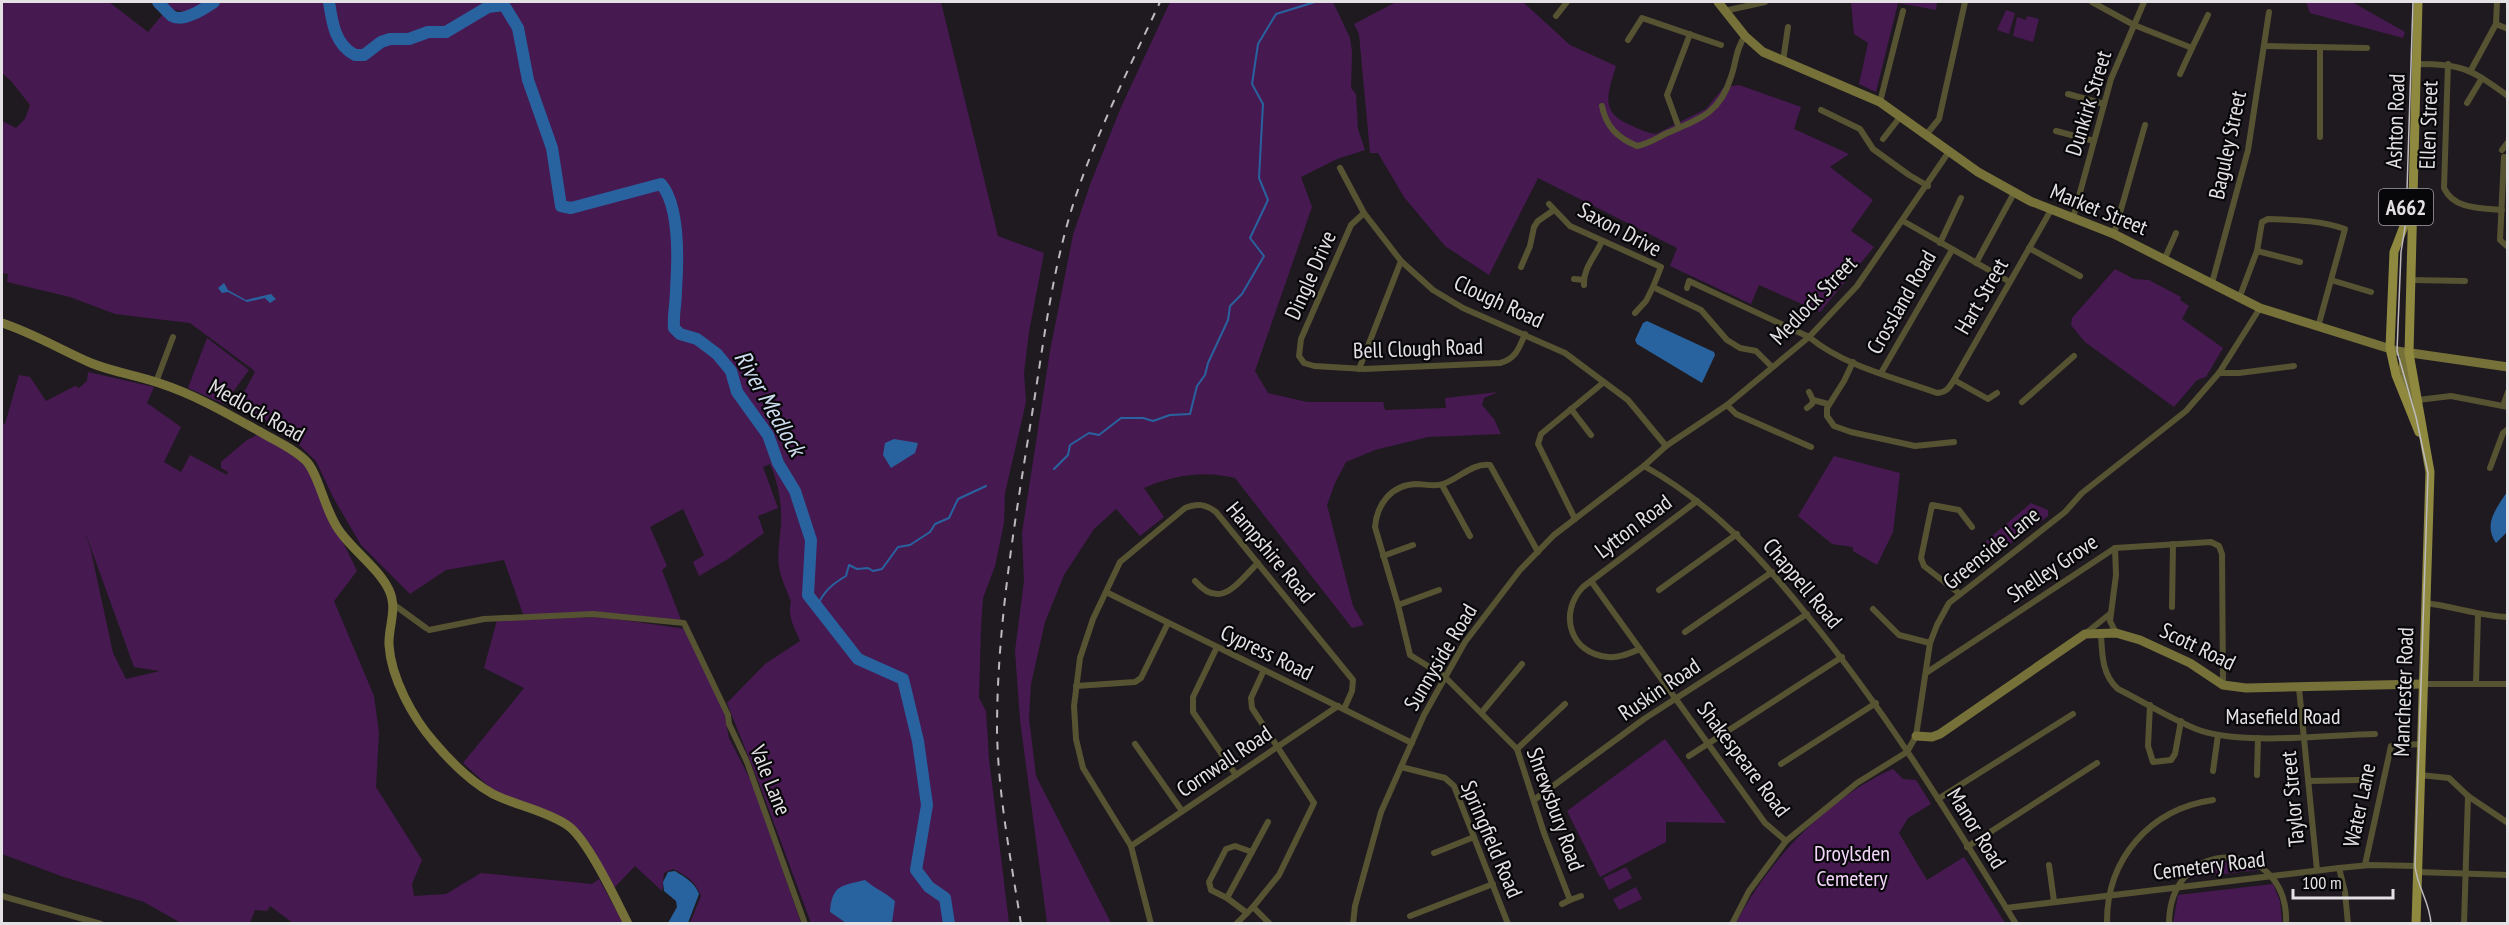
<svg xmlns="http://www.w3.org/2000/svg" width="2509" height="925" font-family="'PT Sans Narrow',sans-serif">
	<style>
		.green { fill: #471951; fill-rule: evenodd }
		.water { fill: #29639f }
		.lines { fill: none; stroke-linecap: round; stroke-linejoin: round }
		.stream { stroke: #29639f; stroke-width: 2 }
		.river { stroke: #29639f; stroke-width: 12 }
		.street { stroke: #555331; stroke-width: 6 }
		.secondary { stroke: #757139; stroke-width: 9 }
		.primary { stroke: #8e893f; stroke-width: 9 }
		.tram { stroke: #bdbabe; stroke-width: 1.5 }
		.rail { stroke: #bdbabe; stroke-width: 2; stroke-dasharray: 8 8; stroke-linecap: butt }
		.labels { text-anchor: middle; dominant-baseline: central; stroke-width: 4.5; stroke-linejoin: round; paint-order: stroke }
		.shield { fill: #070608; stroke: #a29fa3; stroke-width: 1.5 }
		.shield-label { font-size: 21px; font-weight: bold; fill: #e4e1e5 }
		.street-label { font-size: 22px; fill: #e4e1e5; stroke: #070608 }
		.park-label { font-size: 22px; fill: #f3d6fa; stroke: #070608 }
		.water-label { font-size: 24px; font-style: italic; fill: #cddcee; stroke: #070608 }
	</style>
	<rect width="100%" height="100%" fill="#1f1a20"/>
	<g class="green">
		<path d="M2,2H109L148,32L163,14L178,24L202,16L171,9L164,2H941L998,236L1044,253L1029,332L1024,373L1026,402L1005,493L1004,523L995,566L983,598L981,627L979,698L986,711L989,759L1009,923H892L894,921L830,912L846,923H811L759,783L727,703L765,664L800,641C795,629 787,616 791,602C787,590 781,580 779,567C777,552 780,539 781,524C782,504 778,482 770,464L763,467L778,508L758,516L764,533L728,559L699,576L693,562L704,555L683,509L650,527L667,566L662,570L681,620L523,614L504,560L446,570L410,594L361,545L333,497L316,461L279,426L236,407L255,372L252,369L190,323L115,314L70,297L7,282L8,274L2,273V121L16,128L25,119L30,105L11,81L2,73Z"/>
		<path d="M1170,2H1333L1350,38L1352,52L1351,88L1356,94L1358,129L1365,150L1337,159L1301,177L1312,207L1255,371L1268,393L1307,402H1383L1385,410L1446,408L1445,398L1498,392L1484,398L1482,405L1494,419L1501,434L1428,437L1375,450L1346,462L1335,483L1327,505L1353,606L1364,625L1352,628L1235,478C1205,470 1172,475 1144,488L1164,517L1140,536L1116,509L1094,529L1064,575L1045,622L1031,684L1029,718L1036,776L1111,923H1047L1020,720L1015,651L1024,581L1022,533L1050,351L1073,235L1091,182L1122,105Z"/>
		<path d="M1396,2H1523L1570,45L1616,66C1608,93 1599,112 1630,125C1639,129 1647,133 1656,134L1706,109L1724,87L1739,85L1801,107L1794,129L1849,154L1830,167L1873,200L1851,231L1874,247L1820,312L1759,285L1751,304L1670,266L1677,248L1538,178L1489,275L1445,246L1404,197L1378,153H1370L1359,34L1354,24Z"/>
		<polygon points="1851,2 1937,2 1936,10 1898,3 1876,92 1859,84 1868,43 1854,34"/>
		<polygon points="2300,2 2352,2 2405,32 2403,38 2310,13 2306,2"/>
		<polygon points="2006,10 2015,13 2009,34 1997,30"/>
		<polygon points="2027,16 2039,19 2033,42 2013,36 2017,17 2026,20"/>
		<polygon points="2115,269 2134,279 2149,280 2181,297 2180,300 2189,306 2182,319 2223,348 2206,377 2197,380 2174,407 2085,342 2071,325 2072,318"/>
		<polygon points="207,338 249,370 224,404 188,388"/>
		<path d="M88,372L154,387L147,403L181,427L164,462L181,472L190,455L227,475L228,472L221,468V462L247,440L257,435C278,445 295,453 309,472L357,571L334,601L374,696L379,733L376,787L422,860L412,884L414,896L446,894L481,873L592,884L599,879L623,923H293L270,906L267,911L255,910L250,923H181L144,902L61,876L2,854V423L5,424L19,375L30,377L46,401L75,386L79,388L87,381ZM84,529L134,667L160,671L126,679L113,653L91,551Z"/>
		<polygon points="1834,456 1900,473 1893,532 1877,565 1853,551 1853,547 1832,544 1798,516"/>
		<polygon points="2031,503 2048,510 2048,516 1995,555 1986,541"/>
		<path d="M602,617L686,629L724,712L729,738L753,785L801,923H690L701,896C695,881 686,875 673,869L664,873L662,891L635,866L614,888L590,844L559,816L495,792L463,763L524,688L484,668L497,620Z"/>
		<polygon points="1665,739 1726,823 1666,822 1666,842 1600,877 1567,811"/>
		<path d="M1893,769L1903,779L1916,780L1931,804L1908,818L1899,833L1927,880L1964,857L2005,923H1736C1768,861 1828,797 1893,769Z"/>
		<polygon points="2219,861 2220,874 2186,878 2203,866"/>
		<polygon points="2222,861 2239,862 2259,870 2223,874"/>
		<polygon points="1626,867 1632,878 1609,890 1603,878"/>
		<polygon points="2273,884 2280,901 2282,923 2173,924 2178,895"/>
		<polygon points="1636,887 1642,899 1619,910 1613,899"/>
	</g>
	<g class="water">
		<polygon points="224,283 228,290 246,300 271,294 276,299 270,303 265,298 247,302 228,292 222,293 218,288"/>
		<polygon points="1647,321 1714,352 1715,355 1702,383 1637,344 1635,340 1643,323"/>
		<polygon points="894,439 918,443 915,453 891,468 883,455 885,443"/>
		<path d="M2507,492V532L2496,543C2483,524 2496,509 2507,492Z"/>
		<path d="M675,871C686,878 694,882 699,894L688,923H668L677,907L676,901L664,891L663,882L668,872Z"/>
		<path d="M865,880C875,889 885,892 895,901L892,923H846L830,912C832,884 842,886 865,880Z"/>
	</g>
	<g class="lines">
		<g class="stream">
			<polyline points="1054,469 1068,455 1070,445 1089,433 1099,435 1121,418 1143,418 1153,421 1170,415 1190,414 1197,386 1205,375 1208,363 1228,320 1230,306 1242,294 1264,256 1250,238 1268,200 1259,178 1263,104 1252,84 1258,44 1276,14 1315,2"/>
			<path d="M817,607C823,592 832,584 846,576L849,565L857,569L868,568L873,571L882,569L898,547L910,545L930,532L935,524L949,518L958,499L986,486"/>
		</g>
		<g class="river">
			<path d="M158,2C162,6 167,12 172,16C183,23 205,8 214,2"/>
			<path d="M329,2C332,22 335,45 355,55H364L381,42L390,39H409L428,32H446L488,7L504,5L518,28L528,80L552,148L561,206L571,208L661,184C680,206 678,261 676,290C676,303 673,315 674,328L680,334L697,339L717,354L731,371L737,392L768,435L778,463L795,491L811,540L808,595L858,659L903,679L918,741L927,805L916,870L929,887L945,898L949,924"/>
		</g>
		<g class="street">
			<polyline points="2092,2 2134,25 2192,48 2208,15"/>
			<polyline points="1724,11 1765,2"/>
			<polyline points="1556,16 1567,2"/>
			<polyline points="2496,24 2508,29"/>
			<polyline points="1628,40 1642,18 1721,45"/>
			<polyline points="2264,46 2367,48"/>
			<polyline points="2320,47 2320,137"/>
			<polyline points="1783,61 1788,27"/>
			<path d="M2417,64C2464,64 2470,69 2508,96"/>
			<path d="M2448,64L2444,188C2454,210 2482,208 2502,210"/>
			<polyline points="2471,70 2496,24 2497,2"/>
			<polyline points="2180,74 2192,48"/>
			<polyline points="2068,94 2104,104"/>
			<polyline points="1880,102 1903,11"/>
			<polyline points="2467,103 2482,78"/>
			<path d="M1602,106C1606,127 1618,138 1637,146C1648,144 1657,138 1667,133C1700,119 1720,113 1731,77C1736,63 1736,48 1745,36"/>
			<polyline points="1821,110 1860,129 1873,149 1909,175 1928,186"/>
			<polyline points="1679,128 1667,95 1690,34"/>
			<polyline points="2056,131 2094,141"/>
			<polyline points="1926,135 1939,119 1965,2"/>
			<polyline points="1883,139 1900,117"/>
			<polyline points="2502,150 2508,142"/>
			<polyline points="2504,157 2500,240 2508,247"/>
			<polyline points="1340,168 1364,213 1401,261 1433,290 1463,308 1565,353 1628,400 1666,446"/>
			<polyline points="1549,204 1570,226 1661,267 1653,287 1701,310 1727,340 1740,348 1756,351 1772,367"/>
			<path d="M1364,213L1351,225L1301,339L1299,356L1304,363L1314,366L1364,369L1500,363C1516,359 1519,348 1525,334"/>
			<polyline points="2073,218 2111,79 2144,2"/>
			<polyline points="1903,221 2010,282"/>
			<polyline points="2114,234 2145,125"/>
			<polyline points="1940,243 1961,198"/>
			<polyline points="2029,248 2080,276"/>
			<polyline points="2257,251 2300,262"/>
			<polyline points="2165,258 2176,233"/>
			<polyline points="1976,263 2014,193"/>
			<polyline points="1521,267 1530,246 1534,227 1538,221 1554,210"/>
			<polyline points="1574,279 1584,280"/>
			<polyline points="2331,280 2371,292"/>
			<polyline points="2412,280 2465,281"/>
			<polyline points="2212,283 2248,150 2269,12"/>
			<path d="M1584,285C1583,268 1595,257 1602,241"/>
			<path d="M1687,288L1689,281L1809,337C1844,366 1895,378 1937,393C1947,392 1949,388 1954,380L2051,210"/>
			<path d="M2240,296L2257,251L2262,222L2268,219C2294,220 2319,220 2345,229L2318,327"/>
			<polyline points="1635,313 1646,301 1653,287"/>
			<polyline points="1853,362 1844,381 1827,408 1827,416 1834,426 1851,432 1915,446 1954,442"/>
			<polyline points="1359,369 1401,261"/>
			<polyline points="1881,373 1952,250"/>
			<polyline points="2219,373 2239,373 2294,366"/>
			<polyline points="1954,380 1988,399 1997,393"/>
			<polyline points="156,382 173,337"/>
			<polyline points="1809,392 1813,400 1828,404"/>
			<polyline points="2418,400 2451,396 2508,407"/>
			<polyline points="2022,402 2074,356"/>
			<polyline points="1727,405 1736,414 1811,447"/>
			<polyline points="2503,406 2508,392"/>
			<polyline points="1807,408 1812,404 1813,400"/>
			<polyline points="1571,409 1591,435"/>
			<path d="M1644,466C1712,504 1759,555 1807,615C1886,711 1951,818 2016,924"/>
			<polyline points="2490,468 2503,433 2508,429"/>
			<polyline points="1442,485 1470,536"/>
			<polyline points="1575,519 1538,444 1541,434 1604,382"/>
			<polyline points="2115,548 2116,575 2110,621 2116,633"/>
			<path d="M1538,552L1490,465C1472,463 1460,478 1443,484C1435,487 1424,484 1416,484C1391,485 1377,504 1375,527L1398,605L1410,655L1444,676L1517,749L1544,833L1570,900L1562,904"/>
			<polyline points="1383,556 1413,545"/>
			<path d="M1195,581C1221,611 1237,583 1258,563"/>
			<polyline points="1591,581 1765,823 1786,841"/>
			<polyline points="1659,590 1737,534"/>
			<polyline points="1106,592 1412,743"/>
			<polyline points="1960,594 1924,566 1921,558 1932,505 1959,510 1972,527"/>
			<path d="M2425,603C2453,606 2479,616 2508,617"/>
			<polyline points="393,604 426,628"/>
			<polyline points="1398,605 1439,590"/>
			<polyline points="2172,607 2173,544"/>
			<polyline points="1873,609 1899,635 1930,643"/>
			<polyline points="429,630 484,619 593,614 684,623 728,715 729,724 747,762 805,924"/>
			<polyline points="1685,632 1772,572"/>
			<polyline points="2086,633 2111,613"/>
			<path d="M2101,634C2102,654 2102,675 2118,689C2144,702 2169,718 2196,729C2240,746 2327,735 2375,734"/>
			<polyline points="1217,647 1193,697 1193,712 1236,775"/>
			<path d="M1640,649C1630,653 1619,658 1608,657C1570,654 1558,613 1583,587L1697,501"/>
			<polyline points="1926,673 2115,548 2211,542 2219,546 2222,554 2223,685"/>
			<polyline points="2423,684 2508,684"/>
			<polyline points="2476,684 2478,614"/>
			<polyline points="1076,686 1135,682 1141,678 1168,623"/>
			<polyline points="2299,688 2317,870"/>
			<polyline points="2150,705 2148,746 2153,762 2171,760 2175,754 2181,721"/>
			<polyline points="1482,712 1522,664"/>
			<polyline points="1135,744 1182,811"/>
			<polyline points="1517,749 1565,704"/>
			<polyline points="1689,756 1842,657"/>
			<polyline points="1781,764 1876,703"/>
			<polyline points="1401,767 1445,778 1454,786 1508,924"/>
			<polyline points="2213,771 2218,735"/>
			<polyline points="2257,775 2258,738"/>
			<polyline points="2420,775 2449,778 2468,796 2508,823"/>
			<polyline points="2309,781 2359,780"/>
			<polyline points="1938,799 2073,714"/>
			<polyline points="1534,800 1644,719 1807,614"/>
			<polyline points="1131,846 1338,706"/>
			<polyline points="1967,847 2097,763"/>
			<polyline points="1434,853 1474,837"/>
			<polyline points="2049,865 2054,901"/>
			<polyline points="2365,865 2391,746 2420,744"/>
			<polyline points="2339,868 2345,892 2348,924"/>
			<polyline points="2417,872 2508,875"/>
			<polyline points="2,896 101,924"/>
			<polyline points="1227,898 1268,822"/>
			<polyline points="1570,900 1581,896"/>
			<polyline points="1253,907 1270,924"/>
			<polyline points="2006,908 2339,868 2370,865 2417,866"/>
			<polyline points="1247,913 1227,898 1211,890 1209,882 1226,849 1235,846 1252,852"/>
			<polyline points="1410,916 1493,884"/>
			<path d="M1151,924L1131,846L1083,768L1076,739L1074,706L1080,658L1093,619L1120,562L1185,508C1198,503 1205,504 1216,512L1353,680L1352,691L1344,709"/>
			<polyline points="1236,924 1253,907 1279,875 1314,803 1252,708 1251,698 1264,670"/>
			<polyline points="1353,924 1355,906 1381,812 1424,715 1465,642 1520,570 1554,535 1644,466 1666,446 1727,405 1809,337 1857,286 1948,153"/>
			<polyline points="1732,924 1749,891 1786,841 1857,783 1907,752 1916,736 1930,643 1937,625 1949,603 2065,512 2082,493 2186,411 2219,373 2260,308"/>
			<path d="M2107,924C2106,859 2150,809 2213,800"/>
			<path d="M2169,924C2169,834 2290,837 2286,924"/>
			<polyline points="2464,924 2468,796"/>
		</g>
		<g class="secondary">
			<polyline points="1718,2 1745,36 1763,52 1880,102 1978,172 2030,201 2114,234 2260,308 2397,351 2508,367"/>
			<path d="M2,323C33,333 61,350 91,363C113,372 136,375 159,383C196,395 230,415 264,434C278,442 296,450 307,462C320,477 325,513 341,533C355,552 379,569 389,590C398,609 388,627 389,645C391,678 413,718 434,742C450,761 471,782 493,794C517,806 544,810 567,825C587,838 616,900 628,924"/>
			<polyline points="2409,353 2404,359 2403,367 2415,409"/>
			<polyline points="1916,736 1932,737 1940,734 2085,634 2116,633 2140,640 2190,663 2223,685 2246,688 2423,684"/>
		</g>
		<g class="primary">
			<polyline points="2406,213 2406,221 2394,252 2390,348 2396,375 2419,432"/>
			<polyline points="2416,924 2430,472 2409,353 2418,2"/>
		</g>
		<path class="tram" d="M2413,2L2406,221L2401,252L2397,351L2416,417L2428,473L2415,866C2417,887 2430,902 2431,924"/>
		<path class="rail" d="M1021,924C1011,860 998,795 997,730C997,621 1016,515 1033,408C1045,333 1054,256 1080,184C1102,122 1132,62 1160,2"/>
	</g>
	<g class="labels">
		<rect class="shield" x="2379" y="189" width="54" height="36" rx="4.5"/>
		<g class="shield-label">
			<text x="2406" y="207">A662</text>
		</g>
		<g class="street-label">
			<text transform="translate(2088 103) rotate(-73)">Dunkirk Street</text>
			<text transform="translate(2395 121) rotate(-88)">Ashton Road</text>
			<text transform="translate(2428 125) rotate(-88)">Ellen Street</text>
			<text transform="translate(2227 145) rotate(-78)">Baguley Street</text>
			<text transform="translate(2099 209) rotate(22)">Market Street</text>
			<text transform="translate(1620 229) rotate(28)">Saxon Drive</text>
			<text transform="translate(1310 275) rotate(-66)">Dingle Drive</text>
			<text transform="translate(1981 296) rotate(-60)">Hart Street</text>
			<text transform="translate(1813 300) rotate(-46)">Medlock Street</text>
			<text transform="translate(1499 301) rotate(25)">Clough Road</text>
			<text transform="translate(1901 302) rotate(-60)">Crossland Road</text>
			<text transform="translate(1418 348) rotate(-2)">Bell Clough Road</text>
			<text transform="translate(257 410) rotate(29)">Medlock Road</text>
			<text transform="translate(1633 526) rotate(-37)">Lytton Road</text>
			<text transform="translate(1991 548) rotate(-39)">Greenside Lane</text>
			<text transform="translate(1271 552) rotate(50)">Hampshire Road</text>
			<text transform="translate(2052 568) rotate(-34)">Shelley Grove</text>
			<text transform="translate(1803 583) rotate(50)">Chappell Road</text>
			<text transform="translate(2198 646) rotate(26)">Scott Road</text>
			<text transform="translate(1267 652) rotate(26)">Cypress Road</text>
			<text transform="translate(1440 657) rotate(-59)">Sunnyside Road</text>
			<text transform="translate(1659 689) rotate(-34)">Ruskin Road</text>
			<text transform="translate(2403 692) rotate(-88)">Manchester Road</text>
			<text x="2283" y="716">Masefield Road</text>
			<text transform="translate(1744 759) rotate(53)">Shakespeare Road</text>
			<text transform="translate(1224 761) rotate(-34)">Cornwall Road</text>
			<text transform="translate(771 780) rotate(68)">Vale Lane</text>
			<text transform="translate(2292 799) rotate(-95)">Taylor Street</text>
			<text transform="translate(2359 805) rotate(-78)">Water Lane</text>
			<text transform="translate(1556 809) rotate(70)">Shrewsbury Road</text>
			<text transform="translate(1977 828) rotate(58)">Manor Road</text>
			<text transform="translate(1492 839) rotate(67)">Springfield Road</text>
			<text transform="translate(2209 865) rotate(-7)">Cemetery Road</text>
		</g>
		<g class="park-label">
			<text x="1852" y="853">Droylsden<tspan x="1852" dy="25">Cemetery</tspan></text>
		</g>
		<g class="water-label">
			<text transform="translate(770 403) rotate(60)">River Medlock</text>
		</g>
	</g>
	<rect width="2509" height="925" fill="none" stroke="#e4e1e5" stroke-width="6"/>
	<path d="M2293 889v9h100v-9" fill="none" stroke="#e4e1e5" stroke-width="3"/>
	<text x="2302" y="889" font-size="18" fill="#e4e1e5" stroke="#070608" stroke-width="4.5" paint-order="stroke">100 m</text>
</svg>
